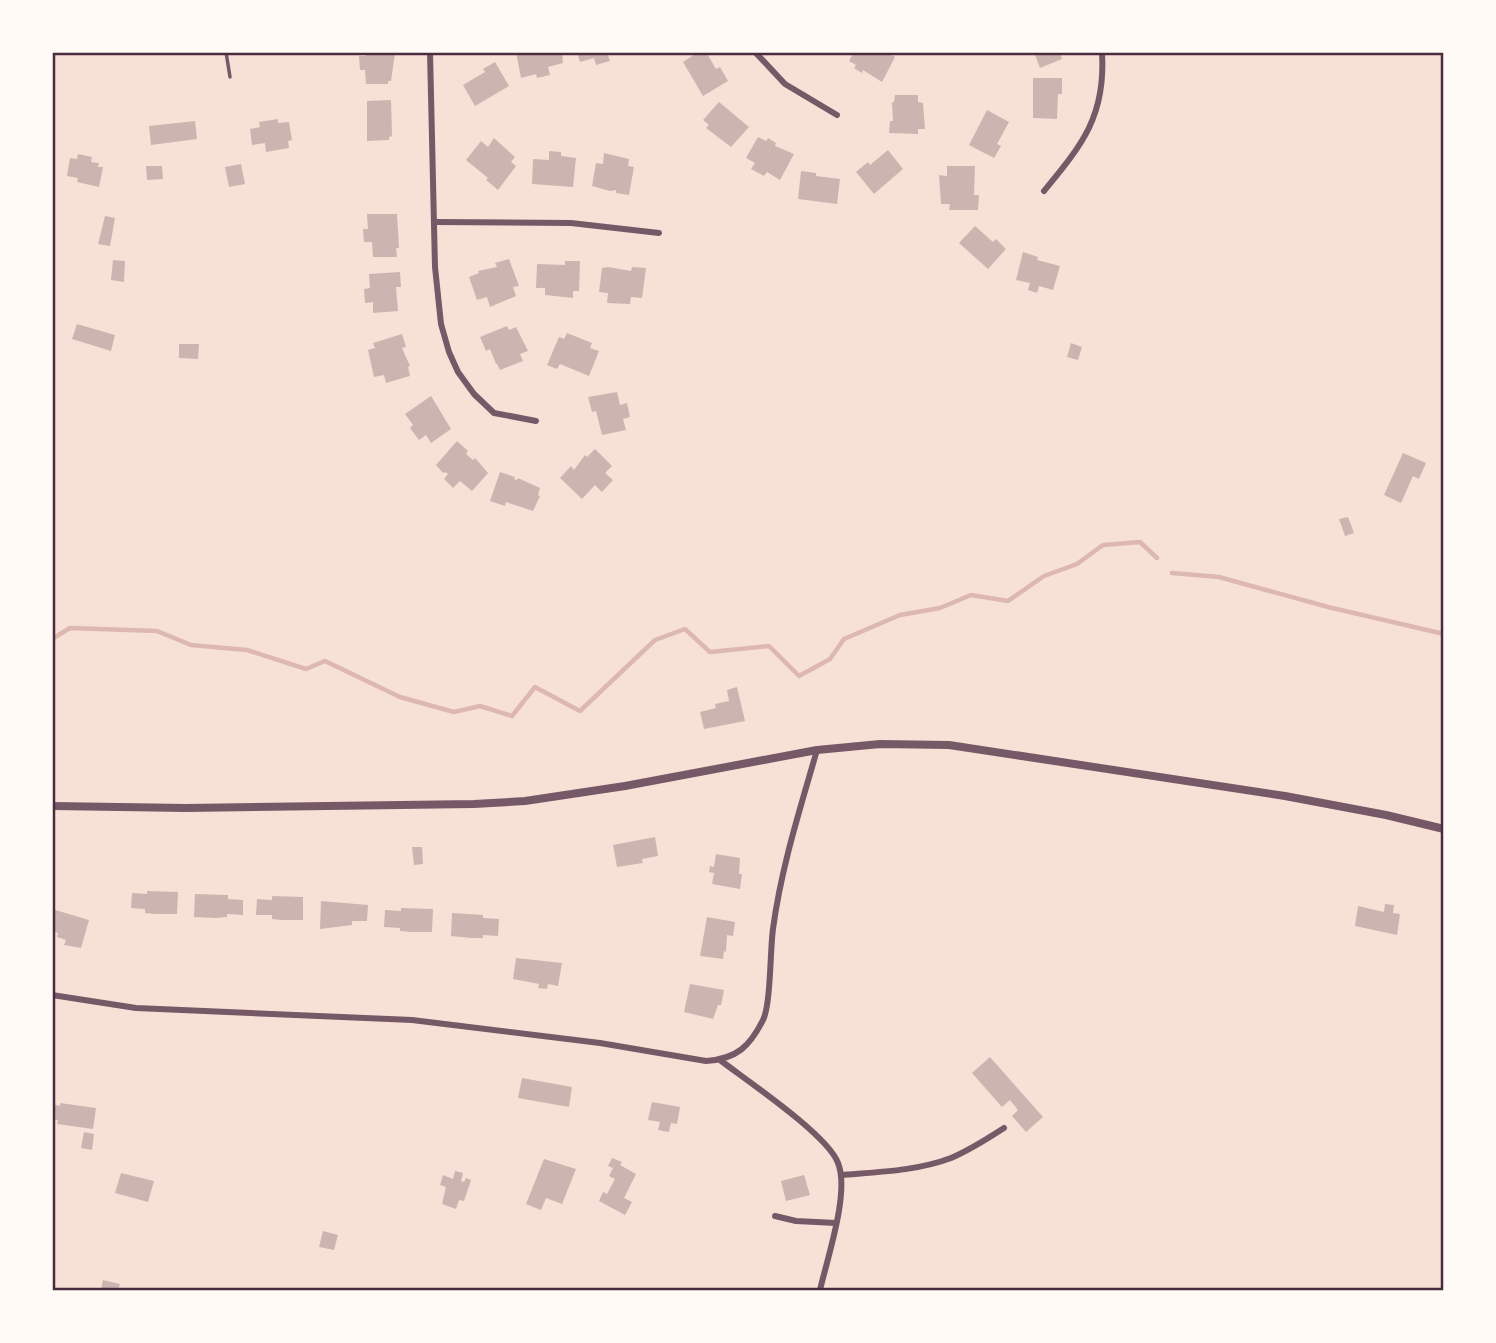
<svg xmlns="http://www.w3.org/2000/svg" width="1496" height="1343" font-family="'Source Sans 3',sans-serif">
	<style>
		.lines { fill: none; stroke-linecap: round; stroke-linejoin: round }
		.stream { stroke: #dcb8b0; stroke-width: 4.5 }
		.building { fill: #ccb4b1 }
		.service { stroke: #755966; stroke-width: 3.5 }
		.minor { stroke: #755966; stroke-width: 6 }
		.tertiary { stroke: #755966; stroke-width: 8 }
		.neatline { fill: none; stroke: #4a2c40; stroke-width: 2.5 }
	</style>
	<rect width="100%" height="100%" fill="#f7e1d7"/>
	<g class="lines">
		<g class="stream">
			<polyline points="1172,573 1219,577 1328,607 1444,634"/>
			<polyline points="52,639 70,628 157,631 191,645 247,650 306,669 325,661 400,697 454,712 480,706 512,716 535,687 580,711 655,640 685,629 710,652 769,646 799,676 830,659 844,639 900,615 940,608 971,595 1008,601 1044,576 1077,564 1103,545 1140,542 1157,558"/>
		</g>
	</g>
	<g class="building">
		<polygon points="366,52 395,53 391,81 388,81 388,84 366,84 365,70 360,70 359,56 366,56"/>
		<polygon points="516,52 562,52 563,63 548,67 550,75 537,78 536,74 521,78"/>
		<polygon points="577,52 613,52 613,54 608,55 610,61 596,65 594,58 580,62"/>
		<polygon points="698,52 706,52 716,69 720,67 728,81 703,96 683,62"/>
		<polygon points="854,52 887,52 895,57 882,82 863,70 862,73 854,68 856,65 849,61"/>
		<polygon points="1034,52 1060,52 1062,59 1040,68"/>
		<polygon points="495,62 509,86 475,106 463,85 485,72 483,69"/>
		<polygon points="1033,78 1062,78 1062,94 1058,94 1057,119 1033,118"/>
		<polygon points="895,95 918,95 918,102 923,103 925,129 918,129 918,134 889,133 890,121 893,121 892,102 894,102"/>
		<polygon points="391,100 392,136 389,137 389,140 367,141 367,101"/>
		<polygon points="719,102 749,127 731,147 706,128 709,125 703,120"/>
		<polygon points="987,110 1009,122 997,144 1001,146 994,158 969,145"/>
		<polygon points="278,119 278,123 289,122 292,140 288,141 289,148 266,152 265,143 252,145 250,129 260,127 259,122"/>
		<polygon points="195,121 197,139 151,145 149,126"/>
		<polygon points="758,137 766,141 768,138 776,143 775,146 794,154 780,180 767,172 764,176 751,169 755,163 746,158"/>
		<polygon points="494,138 515,157 511,162 516,166 498,190 486,180 488,178 466,160 481,141 488,147"/>
		<polygon points="888,150 903,169 874,194 856,172 868,162 870,165"/>
		<polygon points="549,151 561,152 561,156 576,158 573,187 532,184 533,159 549,160"/>
		<polygon points="604,153 629,159 628,166 634,167 629,195 616,193 616,190 610,191 592,186 596,163 603,164"/>
		<polygon points="78,154 92,157 91,162 99,163 98,167 103,167 99,187 77,182 78,178 67,176 70,158 77,159"/>
		<polygon points="241,164 245,184 229,187 225,167"/>
		<polygon points="146,166 162,166 163,179 147,180"/>
		<polygon points="947,166 975,166 974,195 979,195 978,210 949,210 950,204 941,204 939,175 947,176"/>
		<polygon points="801,171 816,173 816,176 840,179 837,204 798,199"/>
		<polygon points="367,214 397,214 399,248 396,248 397,257 373,257 372,242 364,242 363,229 368,229"/>
		<polygon points="105,216 115,218 110,246 98,244"/>
		<polygon points="975,226 993,242 996,239 1006,249 988,269 959,243"/>
		<polygon points="1023,252 1038,257 1037,260 1060,266 1053,290 1039,286 1037,293 1028,290 1030,283 1016,280"/>
		<polygon points="509,259 519,286 513,287 516,296 490,307 487,297 477,300 469,277 479,273 478,271 497,267 495,263"/>
		<polygon points="113,260 125,261 124,282 111,280"/>
		<polygon points="565,261 580,261 579,291 573,291 573,298 545,295 545,288 536,288 537,264 565,265"/>
		<polygon points="608,267 631,271 632,267 646,268 642,298 631,297 630,304 607,303 608,293 599,292 602,268"/>
		<polygon points="400,272 401,287 396,287 398,311 373,313 373,302 365,303 364,289 370,288 369,274"/>
		<polygon points="77,324 115,335 111,351 72,339"/>
		<polygon points="507,326 509,330 516,327 528,351 520,354 523,361 500,370 497,364 496,364 490,349 486,351 480,337"/>
		<polygon points="567,333 592,343 590,348 599,351 589,376 560,364 557,369 547,365 559,337 564,339"/>
		<polygon points="402,334 406,347 402,348 410,366 408,367 410,376 386,383 384,375 374,377 368,350 375,348 373,343"/>
		<polygon points="1071,343 1082,347 1078,360 1067,357"/>
		<polygon points="179,344 199,344 198,359 179,358"/>
		<polygon points="617,392 620,405 627,403 630,417 623,419 626,430 602,435 596,411 592,412 588,397"/>
		<polygon points="431,396 451,429 431,443 426,435 419,440 410,428 413,425 405,414"/>
		<polygon points="457,441 468,451 466,454 473,460 475,458 488,473 472,491 460,481 453,488 444,479 448,474 445,472 443,473 436,465"/>
		<polygon points="595,449 612,466 605,473 613,480 602,492 595,485 582,499 560,478 571,466 574,470 585,455 587,457"/>
		<polygon points="1403,453 1426,463 1419,479 1413,476 1401,503 1384,495"/>
		<polygon points="500,472 515,477 514,479 517,480 518,478 540,488 538,495 540,496 533,511 506,502 505,506 490,501"/>
		<polygon points="1348,517 1354,533 1345,536 1339,519"/>
		<polygon points="737,687 745,721 704,729 700,712 716,708 715,704 729,701 727,690"/>
		<polygon points="655,837 658,856 642,859 643,863 617,867 613,845"/>
		<polygon points="412,847 422,847 423,864 414,865"/>
		<polygon points="716,854 740,858 739,874 742,874 740,889 712,884 714,873 709,872 710,866 714,867"/>
		<polygon points="147,891 178,892 177,914 155,914 145,913 145,909 131,908 132,893 147,894"/>
		<polygon points="195,894 228,895 228,899 243,900 243,915 227,914 227,917 216,918 194,917"/>
		<polygon points="272,896 303,897 303,920 282,920 272,919 272,915 256,915 257,899 272,900"/>
		<polygon points="321,901 368,905 367,921 352,921 352,925 320,929"/>
		<polygon points="1385,904 1394,905 1393,913 1400,914 1397,935 1355,926 1358,906 1384,912"/>
		<polygon points="401,908 433,909 432,932 411,932 400,931 400,928 384,927 385,910 401,911"/>
		<polygon points="52,909 89,920 81,948 64,945 66,940 57,937 58,933 52,931"/>
		<polygon points="452,913 483,915 483,918 499,919 498,936 483,935 483,938 471,938 451,936"/>
		<polygon points="707,917 735,922 733,936 727,935 726,952 724,951 723,959 700,956"/>
		<polygon points="516,958 562,963 558,986 548,984 547,989 538,988 539,984 513,979"/>
		<polygon points="690,984 724,990 721,1005 718,1005 713,1019 684,1012"/>
		<polygon points="990,1057 1043,1117 1026,1132 1012,1116 1018,1110 1010,1100 1002,1107 972,1073"/>
		<polygon points="522,1078 572,1087 569,1107 518,1098"/>
		<polygon points="652,1102 680,1107 677,1124 671,1123 669,1132 658,1130 660,1122 648,1120"/>
		<polygon points="60,1103 96,1108 93,1129 57,1124 58,1120 52,1119 52,1104 60,1106"/>
		<polygon points="84,1132 94,1134 92,1150 81,1148"/>
		<polygon points="612,1158 622,1162 620,1165 636,1174 624,1198 632,1202 625,1215 599,1201 603,1192 607,1194 615,1179 609,1176 613,1168 608,1166"/>
		<polygon points="544,1159 576,1169 562,1204 546,1198 541,1210 526,1204"/>
		<polygon points="455,1171 463,1173 461,1181 464,1182 466,1178 471,1180 464,1201 459,1200 456,1209 442,1204 446,1187 440,1185 443,1175 453,1179"/>
		<polygon points="121,1173 154,1181 148,1202 115,1193"/>
		<polygon points="804,1175 810,1195 786,1201 781,1181"/>
		<polygon points="323,1231 338,1235 334,1250 319,1247"/>
		<polygon points="103,1280 120,1284 118,1290 101,1290"/>
	</g>
	<g class="lines">
		<polyline class="service" points="226,52 230,77"/>
		<g class="minor">
			<polyline points="430,52 435,267 441,324 449,352 458,372 474,394 494,413 536,421"/>
			<polyline points="755,52 785,84 837,115"/>
			<path d="M1044,191C1082,145 1106,116 1102,52"/>
			<polyline points="435,222 571,223 659,233"/>
			<path d="M52,995L136,1008L412,1020L600,1043L706,1061C737,1059 750,1046 763,1020C771,1004 770,949 773,929C781,868 800,809 817,750"/>
			<path d="M720,1060C746,1080 828,1135 838,1163C850,1192 827,1259 820,1290"/>
			<path d="M841,1175C877,1172 917,1171 951,1158C970,1150 987,1139 1004,1128"/>
			<polyline points="775,1216 796,1221 836,1223"/>
		</g>
		<polyline class="tertiary" points="52,806 186,808 474,804 525,801 625,786 817,750 880,744 949,745 1285,796 1386,815 1444,829"/>
	</g>
	<rect width="1496" height="1343" fill="none" stroke="#fffaf5" stroke-width="108"/>
	<rect x="54" y="54" width="1388" height="1235" class="neatline"/>
</svg>
